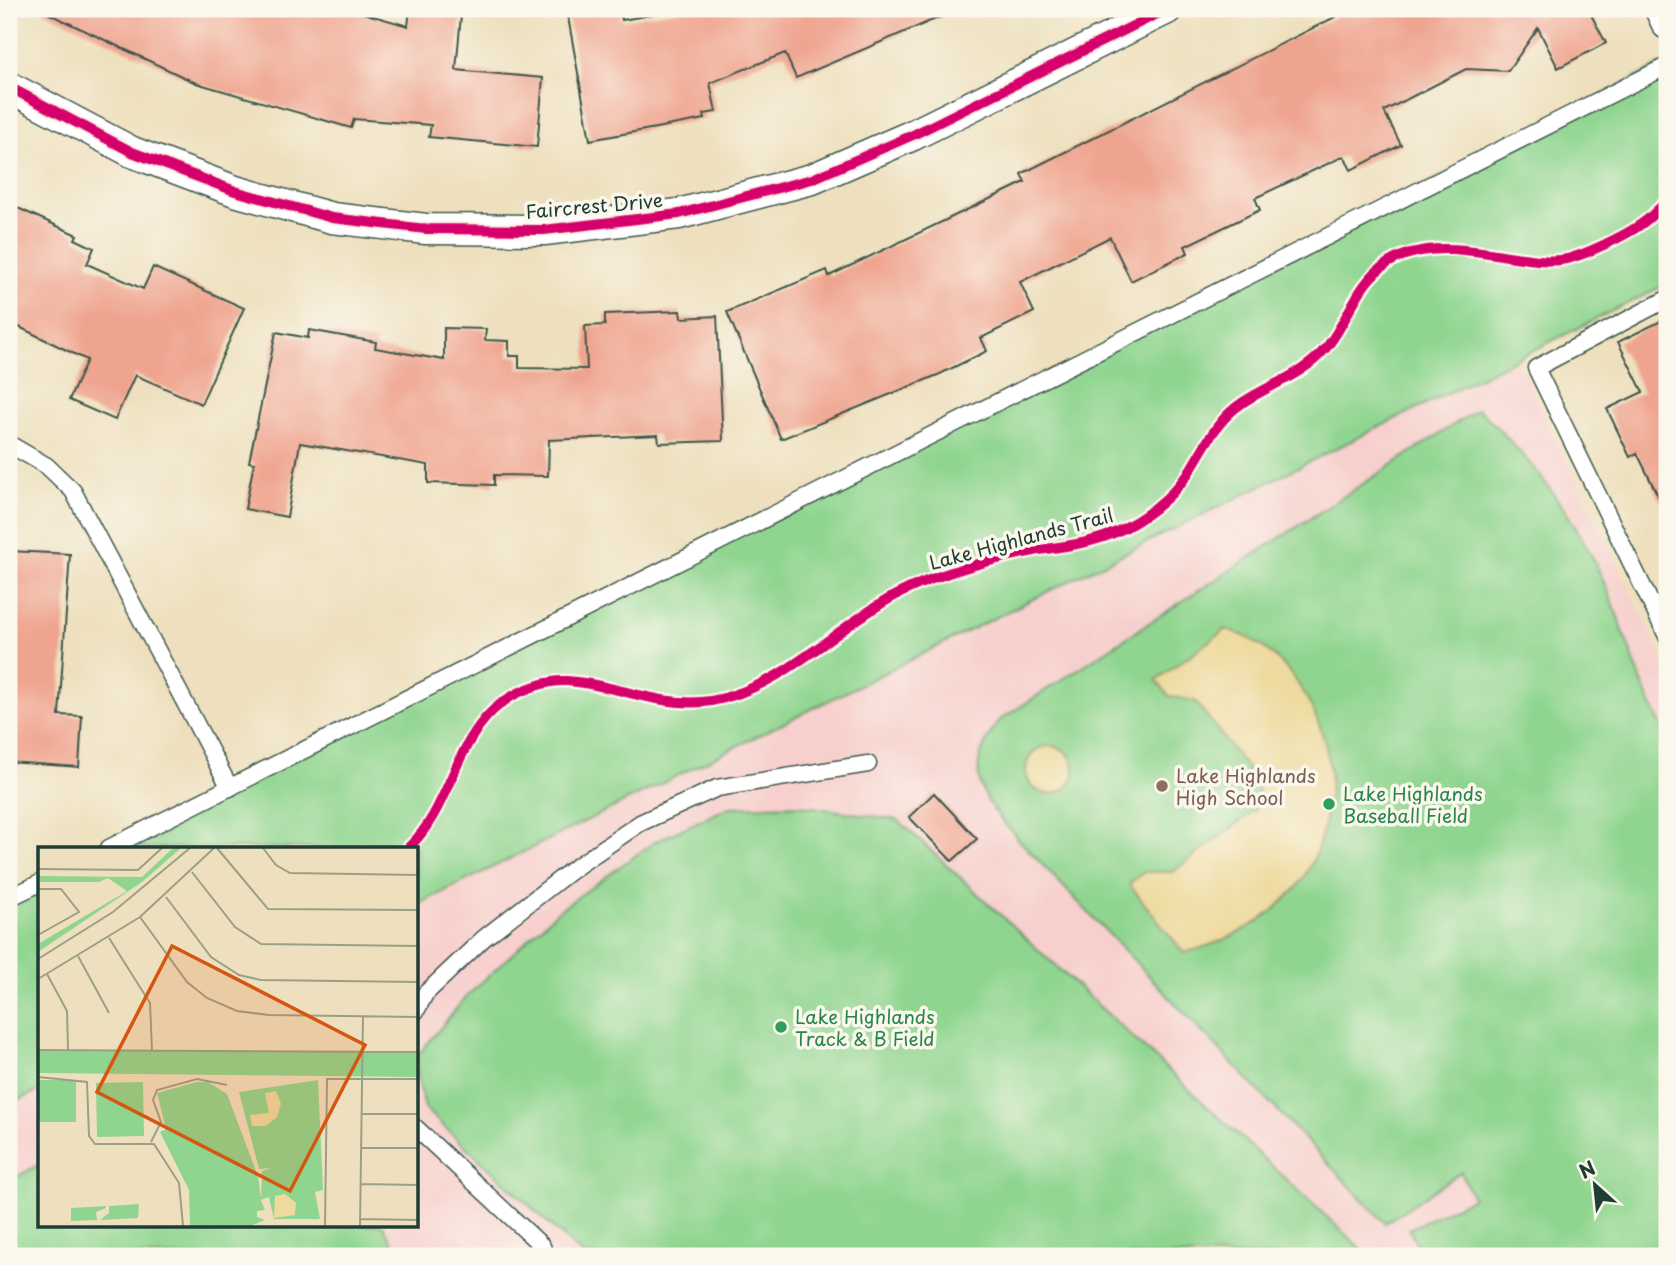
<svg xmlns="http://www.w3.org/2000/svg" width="1676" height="1265" font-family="'Playpen Sans',sans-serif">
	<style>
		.built { fill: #f7d0cd }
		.green { fill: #8fd58f; stroke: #578962; stroke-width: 2 }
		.sand { fill: #eeda9e; stroke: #868c69; stroke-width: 2 }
		.building { fill: #efa48f }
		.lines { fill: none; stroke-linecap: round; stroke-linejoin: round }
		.service-casing { stroke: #3e5549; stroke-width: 19 }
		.minor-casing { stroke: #3e5549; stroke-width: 33 }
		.service { stroke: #fff; stroke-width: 16 }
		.minor { stroke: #fff; stroke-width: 30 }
		.cycleway-casing { stroke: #fbf7ec; stroke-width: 15 }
		.cycleway { stroke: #d6006c; stroke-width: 10 }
		.education-dot { fill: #8d6e63; stroke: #fbf7ec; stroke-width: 2.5 }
		.leisure-dot { fill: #2e9e5b; stroke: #fbf7ec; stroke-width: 2.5 }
		.labels { text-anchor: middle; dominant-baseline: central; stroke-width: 7; stroke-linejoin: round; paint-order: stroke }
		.street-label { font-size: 19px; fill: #1f3d34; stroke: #fbf7ec }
		.education-label { font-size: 19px; fill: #785e54; stroke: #fbf7ec; text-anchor: start }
		.leisure-label { font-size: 19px; fill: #27864d; stroke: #fbf7ec; text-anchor: start }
		.inset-road { fill: none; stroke: #9b9f87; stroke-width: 2 }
		.view { fill: #d45610; fill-opacity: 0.15; stroke: #d45610; stroke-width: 3.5 }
		.inset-edge { fill: none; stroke: #1f3d34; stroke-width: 3.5 }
	</style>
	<rect width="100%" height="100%" fill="#fbf7ec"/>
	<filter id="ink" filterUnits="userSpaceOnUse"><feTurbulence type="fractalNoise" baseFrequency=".0143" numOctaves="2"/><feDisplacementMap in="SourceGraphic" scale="14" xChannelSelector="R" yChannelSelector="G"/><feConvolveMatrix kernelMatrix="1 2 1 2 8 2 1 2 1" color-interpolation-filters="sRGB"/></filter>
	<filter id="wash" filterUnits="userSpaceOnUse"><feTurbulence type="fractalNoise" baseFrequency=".00686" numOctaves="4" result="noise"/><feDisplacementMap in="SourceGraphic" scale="28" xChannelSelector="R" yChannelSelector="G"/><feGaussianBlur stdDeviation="1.57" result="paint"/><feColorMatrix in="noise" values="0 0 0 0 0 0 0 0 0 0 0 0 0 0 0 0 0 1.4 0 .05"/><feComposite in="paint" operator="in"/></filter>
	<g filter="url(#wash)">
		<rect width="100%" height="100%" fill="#eee0be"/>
		<polygon class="built" points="1517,359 1667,667 1667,1256 9,1256 9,1105 40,1090 40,1225 416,1225 417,905"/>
		<g class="green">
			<polygon points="1667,62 1667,284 417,905 416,848 111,848"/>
			<path d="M1478,409C1530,457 1576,517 1604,582C1626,633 1640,688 1667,736V1256H1423L1409,1229L1473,1198L1461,1172L1385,1223L1019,840C981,797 960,773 1000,720Z"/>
			<polygon points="799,805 898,820 1369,1256 584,1256 426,1110 419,1085 417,1056 466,997 557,912 654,842 729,807"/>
			<polygon points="40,884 40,1090 9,1105 9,900"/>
			<polygon points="40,1164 40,1225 383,1225 399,1256 9,1256 9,1181"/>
		</g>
		<g class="sand">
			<path d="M1226,629C1234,632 1243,635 1250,639C1296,664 1325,721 1330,771C1332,789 1328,807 1324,824C1320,846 1311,869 1297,887C1268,921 1227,942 1184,953L1129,884L1144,872H1173L1255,810L1259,784L1195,701L1169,696L1156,680Z"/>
			<circle cx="1050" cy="770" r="24"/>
		</g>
		<g id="blocks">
			<g class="building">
				<polygon points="39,9 349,9 408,26 410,10 461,15 456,70 543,78 537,147 429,137 431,125 354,119 351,128 196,83"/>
				<polygon points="609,9 620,9 622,20 684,9 959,9 796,78 785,53 710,83 716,112 704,114 705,119 590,140 568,17"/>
				<polygon points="1351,9 1588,9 1606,43 1558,68 1538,28 1508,71 1466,69 1384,111 1401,145 1351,170 1344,156 1255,198 1260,210 1185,246 1188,253 1131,281 1110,237 1020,282 1034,312 981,338 987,351 940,374 781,439 727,312 827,270 829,276 1025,182 1021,174"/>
				<polygon points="9,204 77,235 75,239 94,248 87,264 143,289 153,267 244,308 201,404 135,375 115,420 69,400 87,360 9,322"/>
				<polygon points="680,311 681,318 717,316 723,441 659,443 658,435 549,440 548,476 494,475 494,485 428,483 428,465 300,443 287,517 245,509 254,463 249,462 276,332 308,338 309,330 376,342 375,348 444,360 444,328 486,329 485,340 509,341 509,356 519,356 519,368 587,369 585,326 605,325 605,314"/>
				<polygon points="1667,318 1667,514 1637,453 1630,457 1607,409 1643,392 1618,342"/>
				<polygon points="9,551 70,554 59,715 82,716 79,767 9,762"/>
				<polygon points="934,793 977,839 952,861 909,817"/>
			</g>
		</g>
	</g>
	<g filter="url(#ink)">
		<use href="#blocks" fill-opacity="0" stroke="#3e5549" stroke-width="2"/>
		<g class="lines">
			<g class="service-casing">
				<g id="service">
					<polyline points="1667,299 1536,368 1667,636"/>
					<polyline points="9,444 47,466 73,491 230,788"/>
					<polyline points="109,848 1667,66"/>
					<polyline points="9,898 40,883"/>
					<polyline points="416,1011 425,994 484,938 573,869 640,823 717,788 868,764"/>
					<polyline points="416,1128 542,1246 545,1256"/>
				</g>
			</g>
			<g class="minor-casing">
				<g id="minor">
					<polyline points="1660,9 1667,24"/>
					<polyline points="9,87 132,152 235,191 332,218 426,229 544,230 679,214 812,179 913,135 1167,9"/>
				</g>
			</g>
			<use href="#service" class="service"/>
			<use href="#minor" class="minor"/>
			<g class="cycleway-casing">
				<g id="cycleway">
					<polyline points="9,87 132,152 235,191 332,218 426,229 544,230 679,214 812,179 913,135 1167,9"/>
					<path d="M408,848C452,808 453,738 503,702C519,690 547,680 567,681C616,684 661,709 711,701C783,688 834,628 896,595C938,573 987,560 1034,551C1061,546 1091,544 1116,532C1143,520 1170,499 1187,475C1204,449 1215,421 1242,403C1270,384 1302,376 1325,349C1348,323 1356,282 1388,263C1426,240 1474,251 1515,257C1530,259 1546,262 1561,260C1580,258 1629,234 1644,222C1653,216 1658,208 1667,202"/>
				</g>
			</g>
			<use href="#cycleway" class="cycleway"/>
		</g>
	</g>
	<circle class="education-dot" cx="1162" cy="786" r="7"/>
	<g class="leisure-dot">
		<circle cx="1329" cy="804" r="7"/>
		<circle cx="781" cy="1027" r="7"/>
	</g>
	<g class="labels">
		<g class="street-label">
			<text transform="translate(594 205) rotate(-5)">Faircrest Drive</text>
			<text transform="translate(1021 538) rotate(-15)">Lake Highlands Trail</text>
		</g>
		<g class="education-label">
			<text x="1176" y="775">Lake Highlands<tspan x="1176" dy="22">High School</tspan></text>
		</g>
		<g class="leisure-label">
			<text x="1343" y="793">Lake Highlands<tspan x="1343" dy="22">Baseball Field</tspan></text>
			<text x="795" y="1016">Lake Highlands<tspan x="795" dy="22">Track &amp; B Field</tspan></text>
		</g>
	</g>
	<g transform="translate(38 847)">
		<rect width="380" height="380" fill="#eee0be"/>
		<path d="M135,1H143L104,35L0,105V97L89,44L70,31L61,35H0V29L104,30ZM0,203L380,205V230L0,226ZM0,233H38V275H0ZM280,233L285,343L277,345L282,372H236L231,350L223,353L227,363L219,364V370L227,373L212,379H152L151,343L122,285L128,282L119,246L159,235H170L189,247L220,329L223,351L224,324L233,321L221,322L201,245ZM105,235L106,289L59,290L58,236ZM101,357L100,371L62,373L71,366V359ZM33,361L68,359V361L58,365L59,373L33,374Z" fill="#8fd58f"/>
		<path d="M238,244L243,257L239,270L228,279H214L212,268L231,266L227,246ZM247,347L258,356L257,368L236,371L237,349Z" fill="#eeda9e"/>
		<path class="inset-road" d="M179,1L230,62L380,63M225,1L238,18L252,26L380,28M0,22L100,23L124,1M154,25L197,80L223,97L380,99M0,42H23L41,65L0,88M128,50L173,110L201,128L223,133L380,135M102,70L149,135L169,151L199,164L231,168L380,170M71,91L112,156L114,204M40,109L71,166M0,112L75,65L152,1M9,127L29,164L30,203M0,132L102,70L176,1M0,203L380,205M0,230L49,235L51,289L57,297H116L141,336L145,379M323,267H380M113,295L123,275L115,253L119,243L159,232L189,238M323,301H380M323,337L380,338M322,372L380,373M287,379L289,232H380M322,379L325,169"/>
		<path class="view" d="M134,99L327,198L252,344L59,245Z"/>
		<rect width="380" height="380" class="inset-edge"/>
	</g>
	<rect width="1676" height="1265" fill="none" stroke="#fbf7ec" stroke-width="35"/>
	<g transform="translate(1595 1185) rotate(333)" stroke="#fbf7ec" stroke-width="5" paint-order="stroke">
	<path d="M0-5L12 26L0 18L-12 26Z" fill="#1f3d34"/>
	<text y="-10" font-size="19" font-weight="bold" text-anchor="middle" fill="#1f3d34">N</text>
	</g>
</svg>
